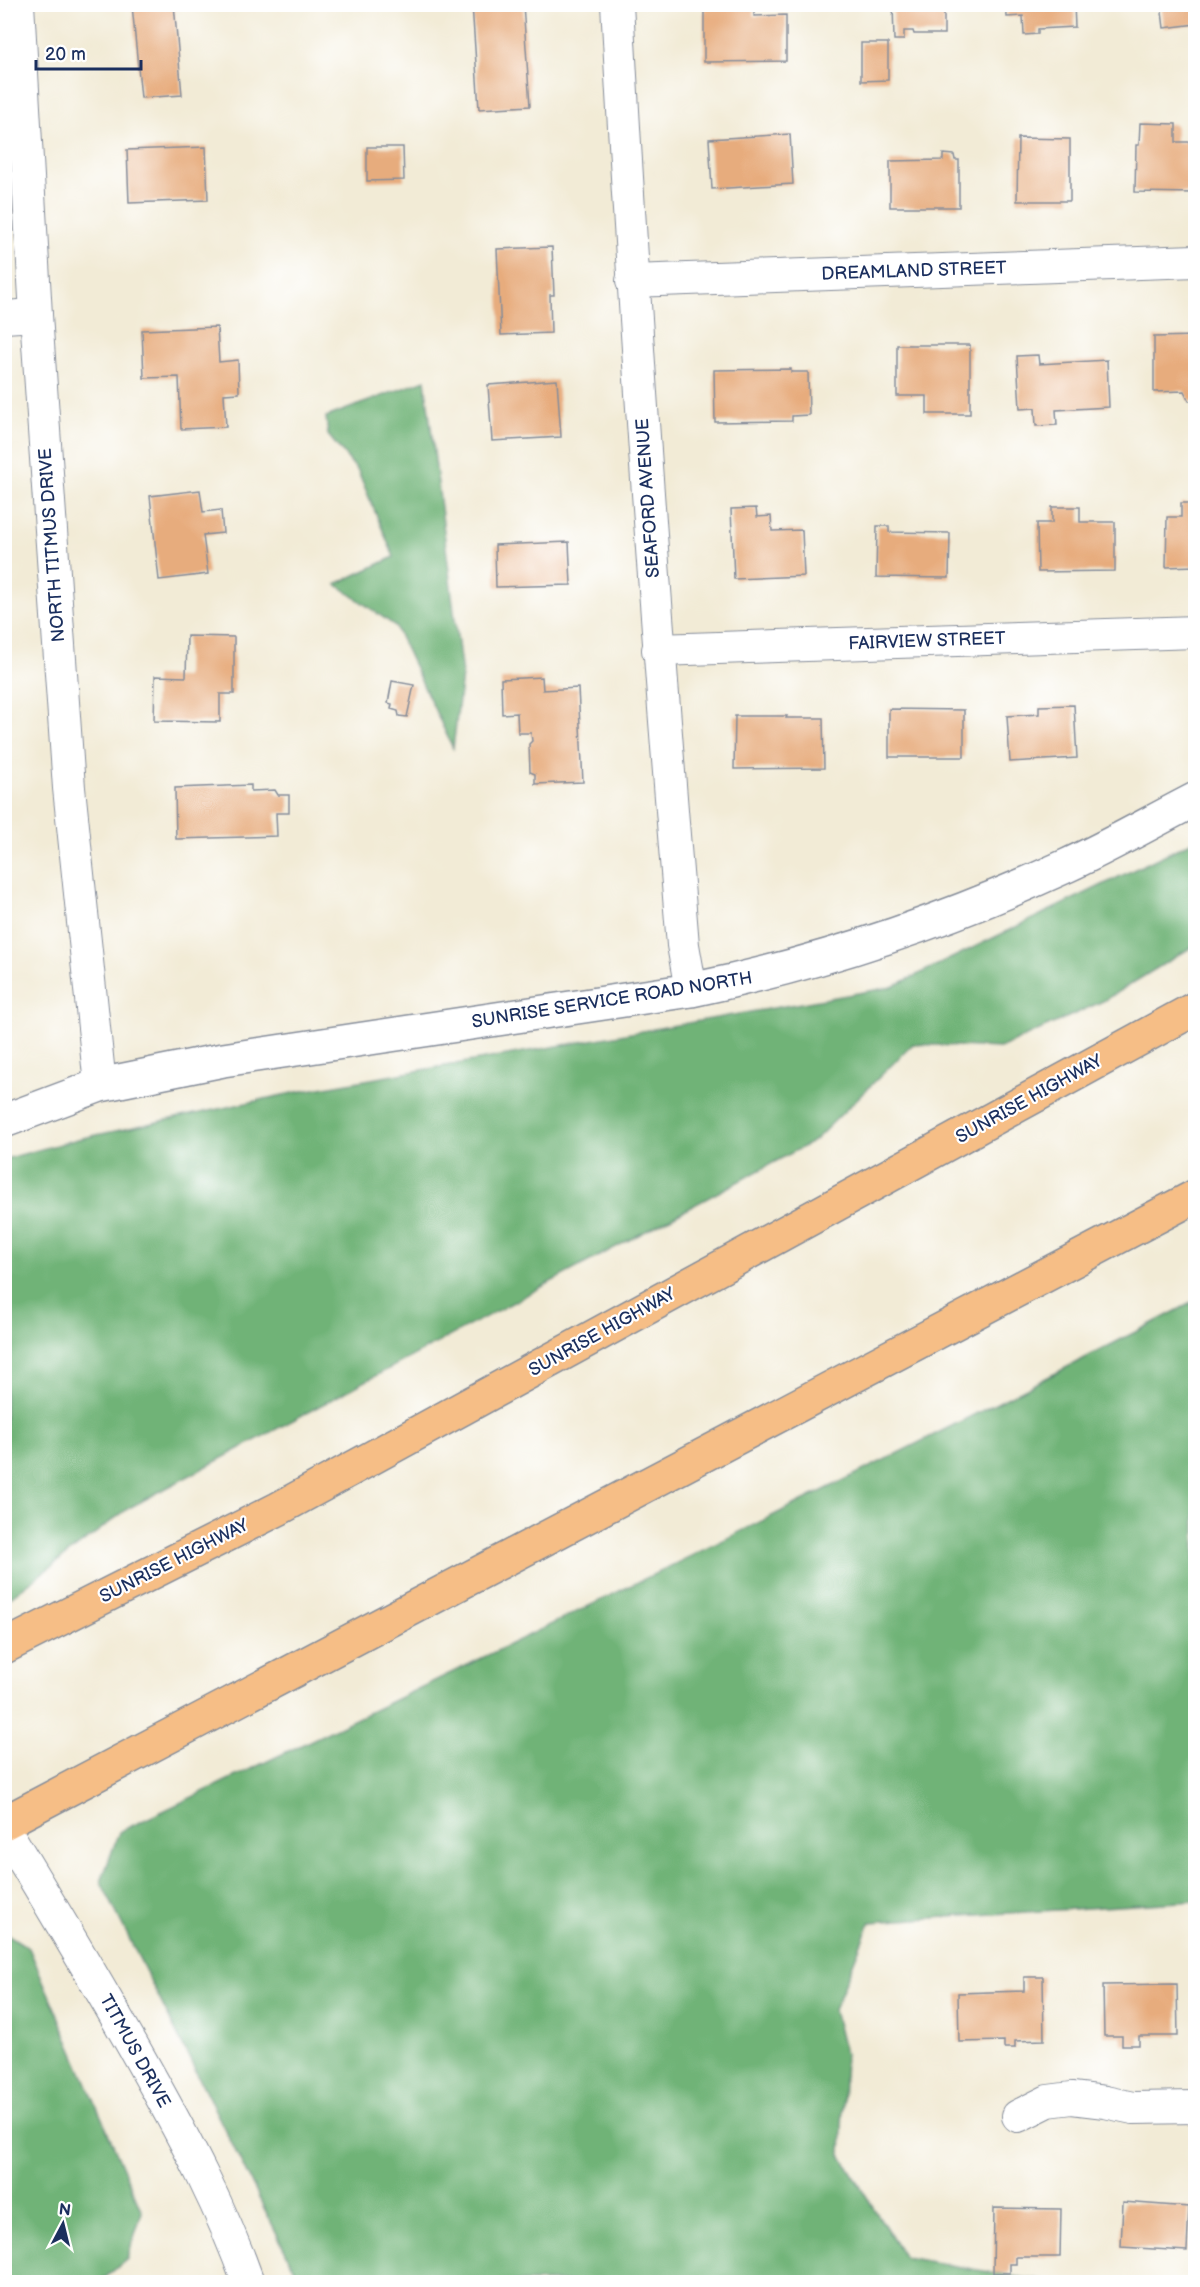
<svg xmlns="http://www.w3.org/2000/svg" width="1200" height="2287" font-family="'Balsamiq Sans',sans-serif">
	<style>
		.forest { fill: #6fb377; stroke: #45716a; stroke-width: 1.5 }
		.building { fill: #e7ac7d }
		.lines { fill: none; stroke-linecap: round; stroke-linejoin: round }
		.minor-casing { stroke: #868d9a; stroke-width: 34 }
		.tertiary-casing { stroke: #868d9a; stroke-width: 36 }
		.motorway-casing { stroke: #868d9a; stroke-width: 36 }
		.minor { stroke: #fff; stroke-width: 32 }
		.tertiary { stroke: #fff; stroke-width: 33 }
		.motorway { stroke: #f6be86; stroke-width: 33 }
		.labels { text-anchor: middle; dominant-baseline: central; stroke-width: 4.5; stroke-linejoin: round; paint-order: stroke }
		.street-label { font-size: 18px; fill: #1b2f5e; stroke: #fff }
	</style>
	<rect width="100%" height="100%" fill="#fff"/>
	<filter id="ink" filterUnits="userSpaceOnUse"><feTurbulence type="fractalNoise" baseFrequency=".0167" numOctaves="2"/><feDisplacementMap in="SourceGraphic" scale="12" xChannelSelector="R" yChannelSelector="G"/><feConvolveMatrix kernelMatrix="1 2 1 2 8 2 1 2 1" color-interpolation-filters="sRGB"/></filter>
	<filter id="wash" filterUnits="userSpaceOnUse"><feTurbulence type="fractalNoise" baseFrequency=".008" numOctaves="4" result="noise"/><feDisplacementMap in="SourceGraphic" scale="24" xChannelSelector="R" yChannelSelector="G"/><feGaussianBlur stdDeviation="1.35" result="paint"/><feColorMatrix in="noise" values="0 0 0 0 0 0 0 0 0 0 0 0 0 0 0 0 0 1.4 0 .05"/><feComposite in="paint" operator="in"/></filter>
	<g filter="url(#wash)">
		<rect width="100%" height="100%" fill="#f2ebd6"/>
		<g class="forest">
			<polygon points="425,380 462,675 453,748 395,626 336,584 394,557 358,471 328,435 326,417"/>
			<polygon points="1195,840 1195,945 1103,1001 1000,1048 913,1044 814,1141 129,1508 5,1601 5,1159 78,1139 297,1092 892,987"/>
			<path d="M1195,1301V1901L870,1922L834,2010L845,2054L841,2155L904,2257L1047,2282H301L101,1882L119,1832C480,1660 841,1486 1195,1301Z"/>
			<polygon points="4,1932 29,1948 142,2212 127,2259 100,2282 5,2282"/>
		</g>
		<g id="blocks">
			<g class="building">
				<polygon points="174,4 182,95 141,98 132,5"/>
				<polygon points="472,4 523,4 530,106 479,109"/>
				<polygon points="704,4 754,4 754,16 786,15 786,61 704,62"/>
				<polygon points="893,4 944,4 944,34 914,34 913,31 904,31 904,40 894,40"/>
				<polygon points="1006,4 1074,4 1075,27 1038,29 1038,34 1024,35 1023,16 1007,17"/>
				<polygon points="1161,4 1196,4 1196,24 1164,28"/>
				<polygon points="861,43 888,43 888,80 861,81"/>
				<polygon points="1140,123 1176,124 1176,142 1196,142 1196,193 1135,192 1136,145 1139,145"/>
				<polygon points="790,134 793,184 712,189 709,139"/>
				<polygon points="1018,138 1070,139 1070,201 1017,201"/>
				<polygon points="206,147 208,200 129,203 127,150"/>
				<polygon points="367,147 403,147 404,180 367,181"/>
				<polygon points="943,154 954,155 955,160 959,160 959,207 890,207 890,161 943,160"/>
				<polygon points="552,247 554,295 550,295 551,333 501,335 497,249"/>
				<polygon points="217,327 219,362 238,360 239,393 224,394 226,427 181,429 179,377 144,378 142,330"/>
				<polygon points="1196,336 1196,401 1189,401 1184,391 1154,392 1154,337"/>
				<polygon points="897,345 970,345 970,414 927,414 927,396 897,396"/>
				<polygon points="1038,355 1039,364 1107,360 1109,407 1056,410 1057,425 1036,426 1035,408 1020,409 1017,356"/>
				<polygon points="791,369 791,372 808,372 809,415 792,416 792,421 715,422 714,370"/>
				<polygon points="557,380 561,437 492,441 488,385"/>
				<polygon points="200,490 203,512 221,510 223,533 203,535 208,574 159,580 150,496"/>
				<polygon points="1181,503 1196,503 1196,566 1166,567 1167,517 1181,517"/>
				<polygon points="1052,507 1080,507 1080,522 1115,522 1115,571 1038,572 1037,523 1052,523"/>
				<polygon points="756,508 757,517 771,516 772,531 802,530 804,576 734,579 731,509"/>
				<polygon points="877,526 889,526 889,532 950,533 949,578 876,577"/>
				<polygon points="569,542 571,585 496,587 495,545"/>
				<polygon points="187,636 234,637 234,694 220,694 220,722 154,721 155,676 186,677"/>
				<polygon points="542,677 543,690 578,688 583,782 535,784 535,774 530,772 529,744 532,741 531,733 518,733 517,713 502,714 501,679"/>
				<polygon points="392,681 414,685 407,717 399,716 398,711 391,709 392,704 388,703"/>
				<polygon points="1074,705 1077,758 1010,762 1007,716 1039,714 1039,706"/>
				<polygon points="889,709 964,710 964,757 889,757"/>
				<polygon points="735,716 787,716 786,718 823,718 824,768 734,769"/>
				<polygon points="251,785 251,791 275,790 278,795 289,795 289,813 276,813 277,836 176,839 175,788"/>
				<polygon points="1024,1977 1043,1977 1044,2040 1015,2041 1015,2048 1004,2048 1004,2041 959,2042 958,1993 1024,1991"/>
				<polygon points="1177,1984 1178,2036 1139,2036 1139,2045 1122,2045 1122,2036 1104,2036 1103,1985"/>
				<polygon points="1123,2202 1189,2207 1187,2251 1121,2247"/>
				<polygon points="994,2208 1061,2209 1060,2257 1016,2257 1016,2264 1010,2264 1010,2273 993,2273"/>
			</g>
		</g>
	</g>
	<g filter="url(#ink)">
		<use href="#blocks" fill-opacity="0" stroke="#868d9a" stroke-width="1.5"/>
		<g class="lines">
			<g class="minor-casing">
				<g id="minor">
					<polyline points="18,4 36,315 69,788 100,1085"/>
					<path d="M617,4C634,318 657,632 683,945L691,990"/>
					<polyline points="632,281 1196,261"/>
					<polyline points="4,317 36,315"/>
					<polyline points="658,650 1196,632"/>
					<path d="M4,1828C53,1909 102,1990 148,2073C186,2141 222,2209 248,2282"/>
					<polyline points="1018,2116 1048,2101 1072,2098 1105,2102 1133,2108 1196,2107"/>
				</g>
			</g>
			<g class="tertiary-casing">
				<path id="tertiary" d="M4,1121L100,1085L223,1060L691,990C823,963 944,922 1066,866C1110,846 1153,821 1196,799"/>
			</g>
			<g class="motorway-casing">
				<g id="motorway">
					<polyline points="4,1647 278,1509 1196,1008"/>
					<polyline points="4,1823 1196,1196"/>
				</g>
			</g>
			<use href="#minor" class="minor"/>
			<use href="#tertiary" class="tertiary"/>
			<use href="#motorway" class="motorway"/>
		</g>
	</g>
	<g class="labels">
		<g class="street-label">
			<text transform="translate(914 271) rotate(-2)">DREAMLAND STREET</text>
			<text transform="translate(648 498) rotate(-94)">SEAFORD AVENUE</text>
			<text transform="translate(52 545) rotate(-94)">NORTH TITMUS DRIVE</text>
			<text transform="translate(927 641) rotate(-2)">FAIRVIEW STREET</text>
			<text transform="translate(612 1000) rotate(-9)">SUNRISE SERVICE ROAD NORTH</text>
			<text transform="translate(1029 1099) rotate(-29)">SUNRISE HIGHWAY</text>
			<text transform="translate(602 1332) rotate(-29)">SUNRISE HIGHWAY</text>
			<text transform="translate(174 1561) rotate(-27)">SUNRISE HIGHWAY</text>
			<text transform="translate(135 2051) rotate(61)">TITMUS DRIVE</text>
		</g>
	</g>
	<rect width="1200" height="2287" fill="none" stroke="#fff" stroke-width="24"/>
	<g transform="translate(63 2224) rotate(7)" stroke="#ffffff" stroke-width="4.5" paint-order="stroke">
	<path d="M0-4.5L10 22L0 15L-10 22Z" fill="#1b2f5e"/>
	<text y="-9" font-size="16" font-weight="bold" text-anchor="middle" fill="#1b2f5e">N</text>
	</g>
	<path d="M36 60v9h105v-9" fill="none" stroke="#1b2f5e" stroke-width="3"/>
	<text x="45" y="60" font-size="18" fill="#1b2f5e" stroke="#ffffff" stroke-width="4.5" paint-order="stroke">20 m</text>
</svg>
